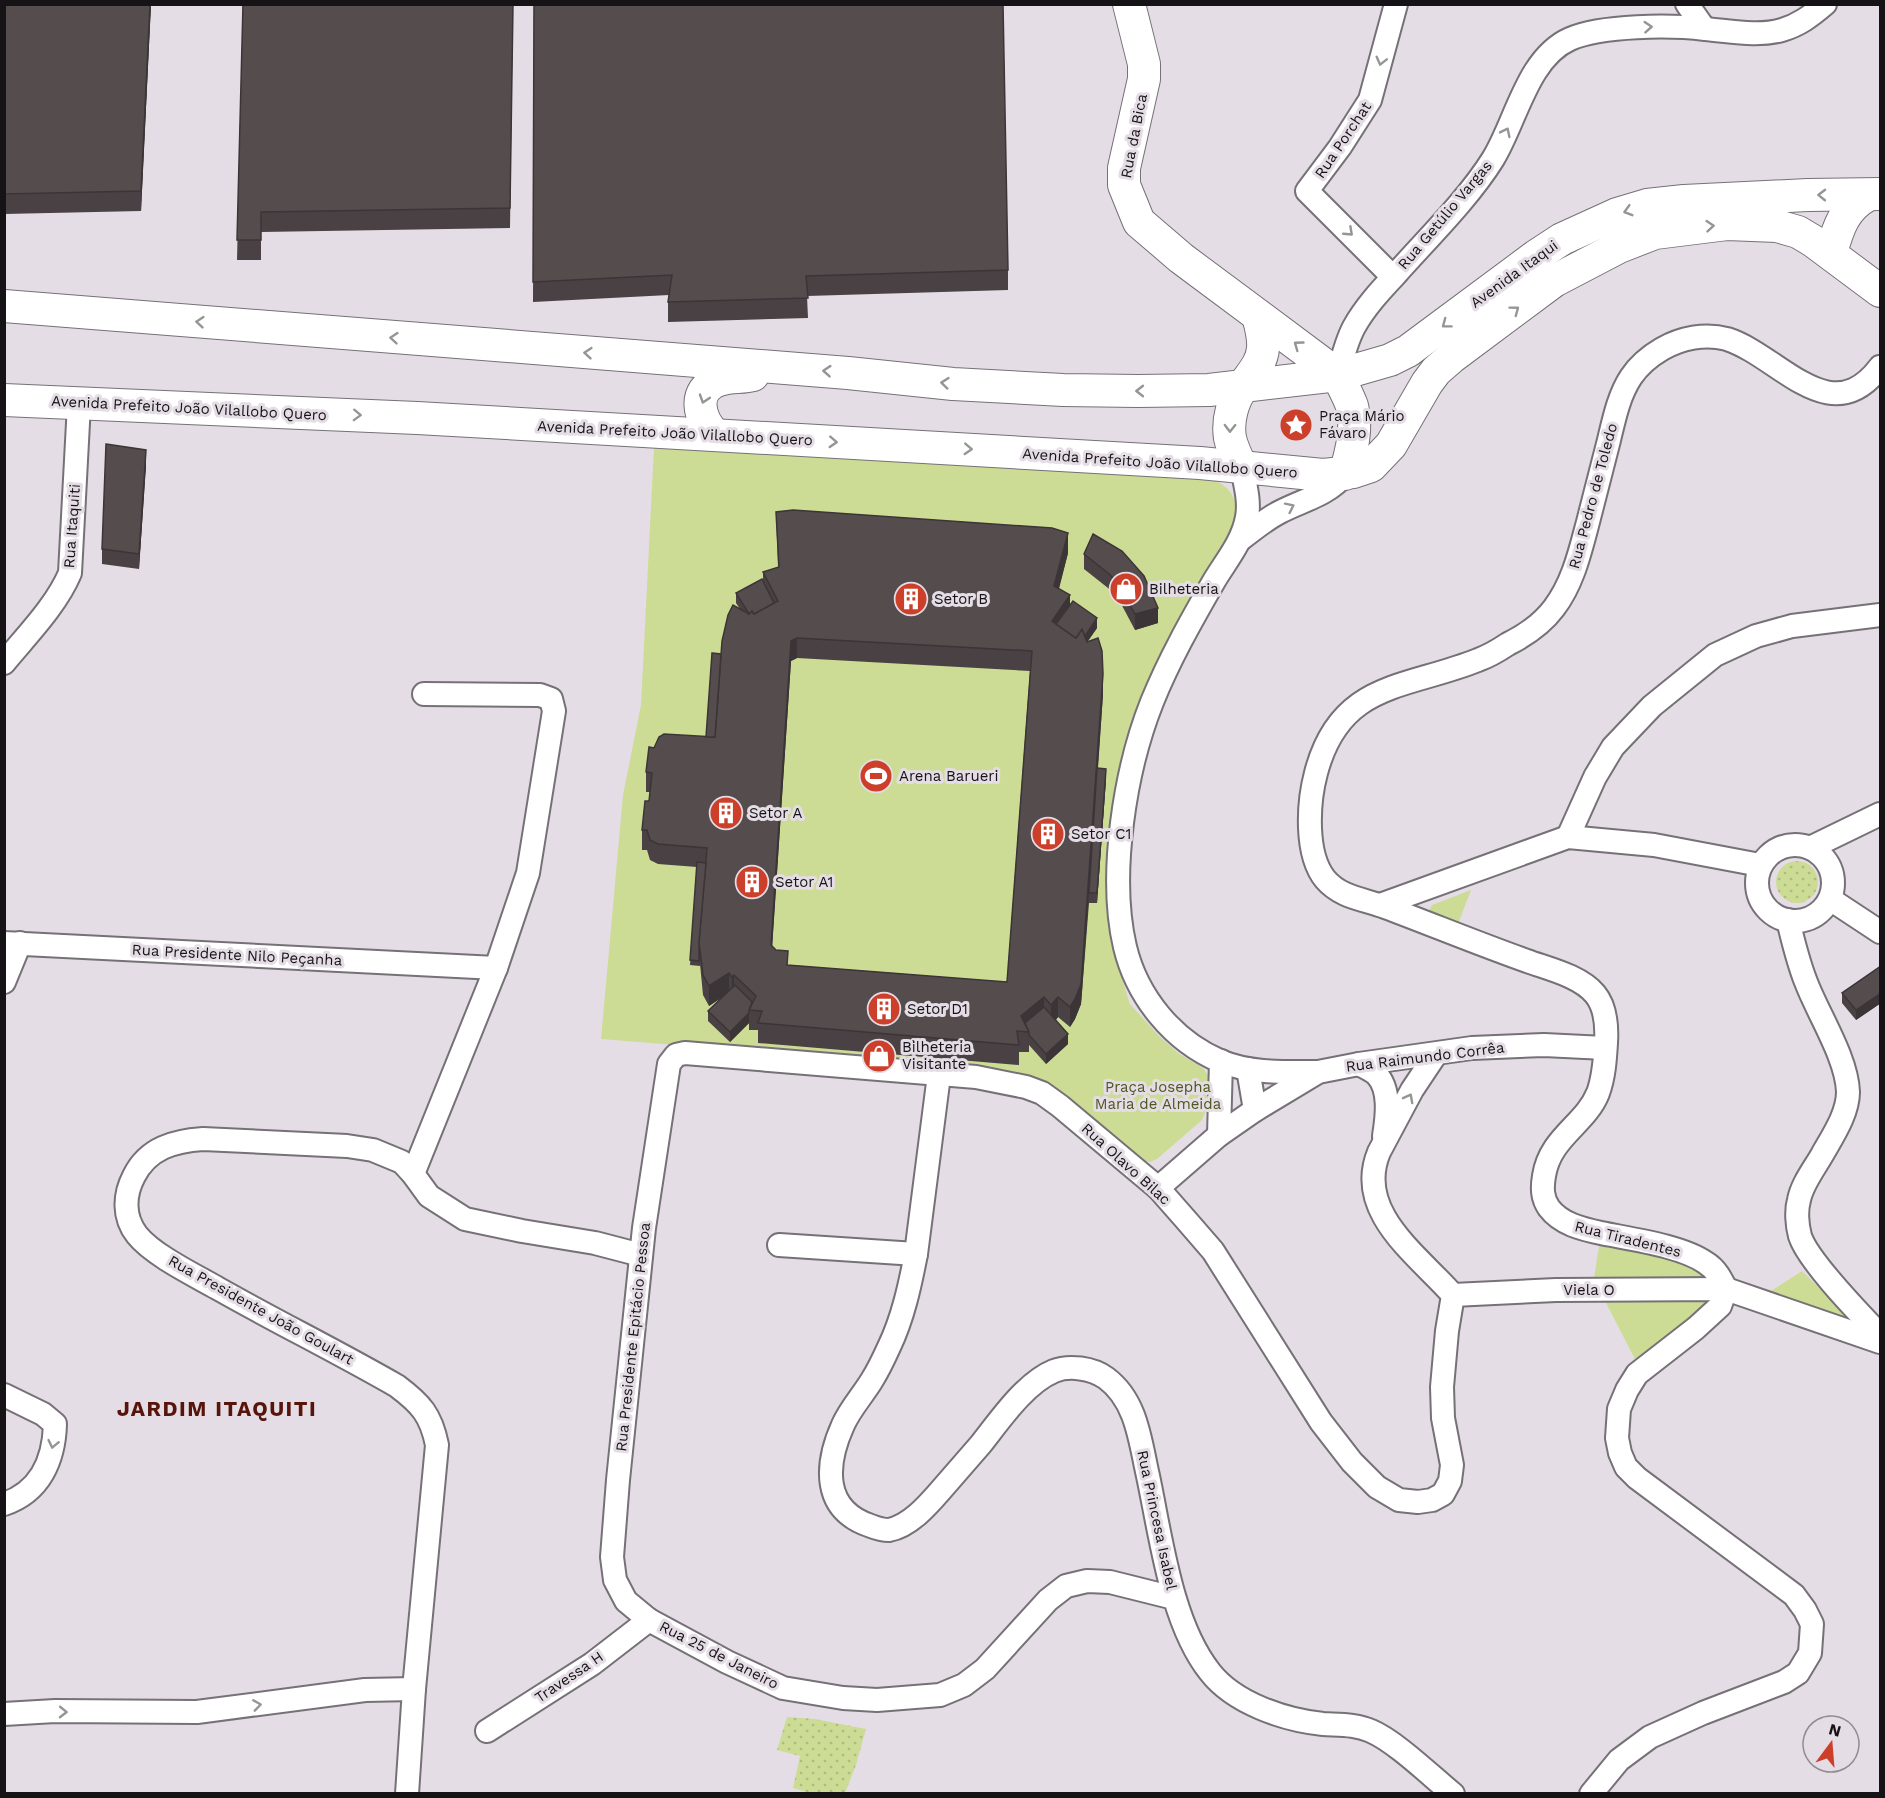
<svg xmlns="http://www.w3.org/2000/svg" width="1885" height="1798" font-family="'Work Sans',sans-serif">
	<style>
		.grass { fill: url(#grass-dots) }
		.green { fill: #ccdc94 }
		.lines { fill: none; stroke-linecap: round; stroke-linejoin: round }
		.minor-casing { stroke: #767077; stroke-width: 26 }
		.secondary-casing { stroke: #767077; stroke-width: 34 }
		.minor { stroke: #fff; stroke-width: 22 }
		.secondary { stroke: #fff; stroke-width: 32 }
		.wall { fill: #494143; fill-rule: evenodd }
		.shaded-wall { fill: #3c3537 }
		.building { fill: #554c4e; stroke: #3c3537; stroke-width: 1.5; fill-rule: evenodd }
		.oneway { stroke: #969596 }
		.labels { text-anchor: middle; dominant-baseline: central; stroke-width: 6; stroke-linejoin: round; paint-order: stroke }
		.street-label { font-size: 15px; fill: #161316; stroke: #e5dde5 }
		.poi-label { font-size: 15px; fill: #161316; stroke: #e5dde5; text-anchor: start }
		.park-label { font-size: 15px; fill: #4d571e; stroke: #e5dde5 }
		.district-label { font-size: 21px; font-weight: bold; letter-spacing: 1.5px; fill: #57140a; stroke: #e5dde5 }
	</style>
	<defs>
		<pattern id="grass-dots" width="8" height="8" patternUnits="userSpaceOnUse" patternTransform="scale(1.5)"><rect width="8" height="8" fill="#ccdc94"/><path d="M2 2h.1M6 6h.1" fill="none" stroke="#aebc7f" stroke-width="1.8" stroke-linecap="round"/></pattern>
	</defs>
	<rect width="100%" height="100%" fill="#e5dde5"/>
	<g class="grass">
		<circle cx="1797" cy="882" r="21"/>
		<polygon points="787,1717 815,1719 866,1729 856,1765 845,1793 810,1793 793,1788 800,1756 777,1750"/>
	</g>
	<g class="green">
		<path d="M654,447L1208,478C1230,485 1236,497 1240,518L1167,654L1109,913L1113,950L1130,1004L1159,1036L1178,1053L1203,1068L1211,1080V1096L1202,1120L1157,1159L1150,1162L1142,1160L1066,1097L676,1045L601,1039L623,795L641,705Z"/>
		<polygon points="1471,890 1458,924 1428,912 1432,905"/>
		<polygon points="1599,1246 1678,1259 1704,1274 1705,1282 1593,1285"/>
		<polygon points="1802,1271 1851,1319 1850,1322 1771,1291"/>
		<polygon points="1701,1296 1710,1301 1637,1363 1604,1299"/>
	</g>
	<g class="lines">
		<g class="minor-casing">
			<g id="minor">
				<polyline points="1687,4 1704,28"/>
				<polyline points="1393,277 1307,191 1340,147 1370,100 1396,4"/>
				<path d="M1338,375C1342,359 1346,342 1354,327C1365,307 1381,290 1396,274C1428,238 1468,199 1493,159C1516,122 1527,58 1570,39C1602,25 1671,25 1705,29C1730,31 1758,37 1782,30C1799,25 1811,16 1825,4"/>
				<path d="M1242,468C1245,484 1250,501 1247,517C1243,541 1226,561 1214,581C1191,621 1169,660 1152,702C1125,770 1108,875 1125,947C1137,997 1173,1041 1220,1061C1251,1074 1286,1072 1318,1072"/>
				<path d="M1241,539C1253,530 1266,519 1280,512C1303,500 1328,495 1345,474"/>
				<path d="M4,663C27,635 56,606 70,573L79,404"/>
				<polyline points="1568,837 1595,777 1613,747 1652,706 1715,655 1756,636 1792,626 1880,615"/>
				<circle cx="1795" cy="883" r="38"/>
				<polyline points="1810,848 1880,814"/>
				<polyline points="1830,899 1880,932"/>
				<polyline points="1380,905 1568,837 1654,845 1760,865"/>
				<path d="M1788,920C1793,941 1798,962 1806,982C1818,1014 1847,1058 1848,1092C1848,1114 1832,1137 1822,1155C1814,1169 1802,1184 1799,1200C1796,1210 1797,1225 1800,1236C1808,1261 1860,1314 1880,1335"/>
				<polyline points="4,943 496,968"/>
				<polyline points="4,982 20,943"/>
				<path d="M1359,1064C1364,1067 1371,1070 1376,1074C1391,1089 1387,1117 1384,1136"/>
				<polyline points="1248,1069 1255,1110"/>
				<path d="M939,1075L916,1254C910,1285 903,1318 889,1347C884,1358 879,1369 872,1380C863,1395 850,1409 843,1425C825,1465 822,1510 871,1526C876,1528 884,1530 889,1530C910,1526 928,1505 941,1490C954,1475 968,1459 981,1444C1000,1420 1025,1383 1054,1371C1069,1365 1092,1368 1106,1378C1137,1401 1140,1441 1148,1476C1161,1537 1171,1623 1210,1672C1234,1703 1284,1720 1323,1724C1339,1725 1356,1724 1371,1731C1395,1741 1431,1776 1453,1794"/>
				<polyline points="1219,1135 1221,1061"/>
				<polyline points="413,1174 496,968 528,873 554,711 551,699 540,695 424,694"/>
				<polyline points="1158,1188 1219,1135 1255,1110 1318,1072 1359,1064 1472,1048 1544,1045 1605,1048"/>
				<polyline points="779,1245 916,1254"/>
				<polyline points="1453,1295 1556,1290 1726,1289 1880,1342"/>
				<path d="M4,1395L43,1414L55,1424C54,1460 40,1492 4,1504"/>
				<path d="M1174,1598L1110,1582L1087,1581L1066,1586L1048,1600L985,1669L964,1685L940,1695L877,1700L843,1698L783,1688L727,1662L649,1620L626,1601L615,1580L612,1557L618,1480L644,1228L669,1064L676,1055L685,1053L976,1077L1026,1087L1042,1093L1060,1106L1158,1188L1187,1221L1213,1251L1321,1422L1352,1462L1377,1487L1399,1500L1418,1502L1432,1500L1443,1494L1450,1481L1452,1465L1443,1418L1442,1387L1447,1331L1453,1295C1418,1255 1354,1212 1379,1152L1412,1090L1436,1054"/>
				<polyline points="4,1714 55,1711 197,1712 365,1690 414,1689"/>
				<polyline points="487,1731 592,1664 649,1620"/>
				<path d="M407,1794L414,1689L437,1445C431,1415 421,1404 397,1386C338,1352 277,1322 217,1288C194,1275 153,1255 137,1235C123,1217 124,1195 134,1176C148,1148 174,1141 203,1139L347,1146L373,1150L402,1162L413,1174L429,1196L465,1219L522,1231L595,1243L641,1255"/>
				<path d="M1591,1794L1619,1760L1650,1737L1703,1713L1784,1682L1798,1673L1810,1653L1812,1624L1805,1610L1794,1595L1637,1478L1626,1467L1620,1453L1617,1438L1619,1409L1627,1390L1637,1374L1696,1328L1720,1306L1726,1289C1721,1279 1716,1269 1706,1263C1683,1246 1630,1239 1601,1233C1582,1229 1561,1224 1549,1208C1542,1198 1542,1188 1544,1176C1550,1137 1585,1125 1598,1093C1604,1077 1605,1059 1606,1043C1607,1027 1606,1007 1595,994C1580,976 1549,969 1527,961C1479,944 1433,925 1385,907C1364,899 1341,898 1325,879C1305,854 1308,803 1316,773C1340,681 1406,689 1478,660C1489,656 1499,650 1508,644C1526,635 1542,624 1554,608C1573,583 1580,552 1588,522C1595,495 1602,468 1609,440C1614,419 1619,395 1631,377C1639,365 1650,356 1662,349C1681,338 1705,333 1727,339C1780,356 1830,433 1880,367"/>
			</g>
		</g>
		<g class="secondary-casing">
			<g id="secondary">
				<polyline points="1129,4 1144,64 1144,79 1124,168 1124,185 1139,222 1181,258 1338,375"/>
				<path d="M1831,253C1838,228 1844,208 1868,195"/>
				<polyline points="4,306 848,373 953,384 1063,390 1138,391 1209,390 1338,375 1390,360 1408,351 1536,256 1562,239 1617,214 1647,205 1684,201 1808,195 1880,194"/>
				<path d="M1338,375C1342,385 1348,395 1352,406C1358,428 1351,453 1345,474"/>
				<polyline points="4,400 417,418 1200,463 1323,475 1353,472 1371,466 1391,445 1427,383 1436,371 1452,357 1554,281 1619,247 1655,233 1727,224 1777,226 1798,232 1813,241 1880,291"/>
				<path d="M715,435C699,419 691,390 719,380C730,376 742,378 753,375"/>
				<path d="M1242,468C1237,458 1232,448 1230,438C1227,420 1233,399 1244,385C1252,373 1262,363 1263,348C1264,337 1261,327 1258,316"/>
			</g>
		</g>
		<use href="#minor" class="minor"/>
		<use href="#secondary" class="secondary"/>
	</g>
	<g class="wall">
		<polygon points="4,4 151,4 141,211 4,214"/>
		<polygon points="243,4 513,4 510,228 261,232 261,260 237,260"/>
		<polygon points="534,4 1008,270 1008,290 807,296 808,318 668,322 668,302 669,295 533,302"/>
		<polygon points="146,465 139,569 102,564 102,549"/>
		<path d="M776,512L1068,553L1059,589L1070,605L1097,628L1088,641L1103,694L1098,768L1106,779L1097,903H1089L1081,1004L1075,1019L1070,1027L1058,1017L1056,1020L1068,1044L1046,1064L1029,1045V1052H1019V1065L758,1043V1030H749V1023L730,1042L708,1021V1011L722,997L709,1006L703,995L700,964V966L690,965L697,867L658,864L650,860L647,850H642V830L649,801L650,792H646V772L654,748L706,737L721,654L740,609L736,603V593L763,582V572L778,567ZM797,658L1030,671L1007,982L788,965L772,947L791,661Z"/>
		<polygon points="1093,534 1158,623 1135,630 1118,598 1108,588 1084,569 1084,554"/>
		<polygon points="1881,966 1881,1003 1856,1020 1842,1003 1842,993"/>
	</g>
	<g class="shaded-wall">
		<polygon points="150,4 151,4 141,211 141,191"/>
		<polygon points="146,450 146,465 139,569 139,554"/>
		<polygon points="1068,533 1068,553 1054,606 1054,586"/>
		<polygon points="1070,595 1070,615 1056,634 1052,621"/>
		<polygon points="1158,608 1158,623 1135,630 1135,614"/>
		<polygon points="1097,618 1097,628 1076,658 1076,648"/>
		<polygon points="797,638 797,658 791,661 771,965 771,945 791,641"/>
		<polygon points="1103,674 1103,694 1089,893 1082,992 1081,1004 1075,1019 1070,1027 1070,1007"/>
		<polygon points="1106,769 1106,779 1097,903 1097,893"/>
		<polygon points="729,973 729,993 709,1006 709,986"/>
		<polygon points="734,975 734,995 732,997 732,977"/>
		<polygon points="1881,993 1881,1003 1856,1020 1856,1010"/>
		<polygon points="1044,997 1044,1017 1021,1026 1021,1016"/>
		<polygon points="1058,997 1058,1017 1051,1025 1051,1005"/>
		<polygon points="749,1013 749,1023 730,1042 730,1032"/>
		<polygon points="1068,1034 1068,1044 1046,1064 1046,1054"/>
	</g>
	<g class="building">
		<polygon points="4,4 150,4 141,191 4,194"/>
		<polygon points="243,4 513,4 510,208 261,212 261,240 237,240"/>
		<polygon points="534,4 1003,4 1008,270 806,276 808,298 668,302 672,275 533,282"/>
		<polygon points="106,444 146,450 139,554 102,549"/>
		<path d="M793,510L1052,528L1068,533L1054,586L1070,595L1052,621L1076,638L1082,629L1087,642L1098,638L1102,651L1103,674L1082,972L1081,984L1075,999L1070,1007L1058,997L1051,1005L1044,997L1021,1016L1029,1032L1017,1031L1019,1045L758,1023L762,1011L749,1010L756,996L734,975L732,977L729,973L709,986L703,975L699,942L707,848L658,844L650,840L647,830H642L645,801H649L652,773L646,772L649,747L654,748L659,737L664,734L715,737L722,641L728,615L733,605L749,614L752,611L754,614L778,601L763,572L779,567L776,512ZM797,638L1032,651L1007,982L787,965L788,951L776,950L771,945L791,641Z"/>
		<polygon points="1093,534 1122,551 1144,576 1158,608 1135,614 1118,583 1108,573 1084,554"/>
		<polygon points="762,579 774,603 754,614 752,611 749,614 736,593"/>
		<polygon points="1073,601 1097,618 1085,636 1082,629 1076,638 1056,624"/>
		<polygon points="712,653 721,654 715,737 706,737"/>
		<polygon points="1097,768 1106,769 1097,893 1089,893"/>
		<polygon points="697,862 706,863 699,942 699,961 690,960"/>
		<polygon points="1881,966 1881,993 1856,1010 1842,993"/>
		<polygon points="735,985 752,1002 749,1010 749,1013 730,1032 708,1011"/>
		<polygon points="1044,1007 1068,1034 1046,1054 1029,1035 1029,1032 1025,1023"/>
	</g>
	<defs><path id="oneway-chevron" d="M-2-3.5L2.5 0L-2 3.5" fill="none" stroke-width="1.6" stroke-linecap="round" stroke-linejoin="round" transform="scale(1.5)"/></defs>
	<g class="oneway">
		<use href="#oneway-chevron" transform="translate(1648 27) rotate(-4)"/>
		<use href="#oneway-chevron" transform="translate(1381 61) rotate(104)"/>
		<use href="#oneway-chevron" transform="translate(1506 132) rotate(-64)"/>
		<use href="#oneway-chevron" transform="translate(1822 195) rotate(-179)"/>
		<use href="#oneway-chevron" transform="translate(1628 211) rotate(164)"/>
		<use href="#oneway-chevron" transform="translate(1710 226) rotate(-5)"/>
		<use href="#oneway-chevron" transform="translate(1349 232) rotate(43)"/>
		<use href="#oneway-chevron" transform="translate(1515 310) rotate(-37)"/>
		<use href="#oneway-chevron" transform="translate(200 322) rotate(-175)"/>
		<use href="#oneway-chevron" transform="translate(1446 324) rotate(143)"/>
		<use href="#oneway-chevron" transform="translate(394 338) rotate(-175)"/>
		<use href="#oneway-chevron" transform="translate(1298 345) rotate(-144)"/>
		<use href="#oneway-chevron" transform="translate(588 353) rotate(-175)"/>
		<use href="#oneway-chevron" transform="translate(827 371) rotate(-176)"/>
		<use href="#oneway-chevron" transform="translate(945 383) rotate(-174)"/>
		<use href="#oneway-chevron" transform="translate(1140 391) rotate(180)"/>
		<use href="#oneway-chevron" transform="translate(704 399) rotate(108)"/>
		<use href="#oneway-chevron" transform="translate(357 415) rotate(2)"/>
		<use href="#oneway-chevron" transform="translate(1230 428) rotate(91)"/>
		<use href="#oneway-chevron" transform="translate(833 442) rotate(3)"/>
		<use href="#oneway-chevron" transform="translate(968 449) rotate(3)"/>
		<use href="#oneway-chevron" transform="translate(1290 507) rotate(-26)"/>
		<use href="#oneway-chevron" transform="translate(1409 1098) rotate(-62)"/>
		<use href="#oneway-chevron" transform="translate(53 1444) rotate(102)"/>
		<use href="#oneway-chevron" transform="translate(257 1705) rotate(-8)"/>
		<use href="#oneway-chevron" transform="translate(63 1712) rotate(1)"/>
	</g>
	<defs>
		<g id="sight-disc" transform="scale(1.725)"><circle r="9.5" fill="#cc402b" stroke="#e5dde5"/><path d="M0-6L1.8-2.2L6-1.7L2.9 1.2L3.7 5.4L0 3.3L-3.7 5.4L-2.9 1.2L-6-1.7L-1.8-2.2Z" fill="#fff"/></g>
		<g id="shop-disc" transform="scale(1.725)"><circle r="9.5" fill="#cc402b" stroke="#e5dde5"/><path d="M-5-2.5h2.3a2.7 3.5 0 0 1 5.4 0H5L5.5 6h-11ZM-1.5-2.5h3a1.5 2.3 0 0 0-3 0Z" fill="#fff"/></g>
		<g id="building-disc" transform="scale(1.725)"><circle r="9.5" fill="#cc402b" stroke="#e5dde5"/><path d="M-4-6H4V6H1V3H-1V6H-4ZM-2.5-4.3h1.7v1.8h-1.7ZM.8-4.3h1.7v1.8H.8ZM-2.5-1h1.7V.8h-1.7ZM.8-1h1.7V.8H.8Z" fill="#fff"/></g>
		<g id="stadium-disc" transform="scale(1.725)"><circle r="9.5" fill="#cc402b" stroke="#e5dde5"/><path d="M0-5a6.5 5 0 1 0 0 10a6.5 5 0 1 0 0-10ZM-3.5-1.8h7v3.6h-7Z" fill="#fff"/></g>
	</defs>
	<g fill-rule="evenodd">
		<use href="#sight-disc" x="1296" y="425"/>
		<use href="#shop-disc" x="1126" y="589"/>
		<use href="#building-disc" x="911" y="599"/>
		<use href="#stadium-disc" x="876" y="776"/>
		<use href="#building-disc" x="726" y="813"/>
		<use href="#building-disc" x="1048" y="834"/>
		<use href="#building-disc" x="752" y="882"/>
		<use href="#building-disc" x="884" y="1009"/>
		<use href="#shop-disc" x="879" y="1056"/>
	</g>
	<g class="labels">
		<g class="street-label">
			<text transform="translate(1134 136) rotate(-79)">Rua da Bica</text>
			<text transform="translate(1343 140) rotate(-56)">Rua Porchat</text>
			<text transform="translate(1445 215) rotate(-50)">Rua Getúlio Vargas</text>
			<text transform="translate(1514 274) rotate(-36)">Avenida Itaqui</text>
			<text transform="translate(189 408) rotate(3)">Avenida Prefeito João Vilallobo Quero</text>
			<text transform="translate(675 433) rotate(3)">Avenida Prefeito João Vilallobo Quero</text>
			<text transform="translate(1160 463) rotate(4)">Avenida Prefeito João Vilallobo Quero</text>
			<text transform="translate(1593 496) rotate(-75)">Rua Pedro de Toledo</text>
			<text transform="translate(72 526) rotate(-86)">Rua Itaquiti</text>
			<text transform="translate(237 955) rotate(3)">Rua Presidente Nilo Peçanha</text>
			<text transform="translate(1425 1057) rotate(-7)">Rua Raimundo Corrêa</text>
			<text transform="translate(1126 1164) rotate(42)">Rua Olavo Bilac</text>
			<text transform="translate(1628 1239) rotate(14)">Rua Tiradentes</text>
			<text x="1589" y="1290">Viela O</text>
			<text transform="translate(261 1310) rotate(29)">Rua Presidente João Goulart</text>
			<text transform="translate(633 1337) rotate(-84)">Rua Presidente Epitácio Pessoa</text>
			<text transform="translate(1157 1520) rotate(78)">Rua Princesa Isabel</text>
			<text transform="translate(719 1655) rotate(27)">Rua 25 de Janeiro</text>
			<text transform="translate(569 1677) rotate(-34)">Travessa H</text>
		</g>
		<g class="poi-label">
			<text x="1319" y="416">Praça Mário<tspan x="1319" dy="17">Fávaro</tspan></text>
			<text x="1149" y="589">Bilheteria</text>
			<text x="934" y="599">Setor B</text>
			<text x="899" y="776">Arena Barueri</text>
			<text x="749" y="813">Setor A</text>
			<text x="1071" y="834">Setor C1</text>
			<text x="775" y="882">Setor A1</text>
			<text x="907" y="1009">Setor D1</text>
			<text x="902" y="1047">Bilheteria<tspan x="902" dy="17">Visitante</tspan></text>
		</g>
		<g class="park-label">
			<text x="1158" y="1087">Praça Josepha<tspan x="1158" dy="17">Maria de Almeida</tspan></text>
		</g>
		<g class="district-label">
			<text x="217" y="1408">JARDIM ITAQUITI</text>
		</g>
	</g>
	<rect width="1885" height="1798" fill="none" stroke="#161316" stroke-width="12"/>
	<g transform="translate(1831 1744) rotate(16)"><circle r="28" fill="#e5dde5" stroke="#928c92" stroke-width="1.5"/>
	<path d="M0-4.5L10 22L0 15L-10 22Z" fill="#cc402b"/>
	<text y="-9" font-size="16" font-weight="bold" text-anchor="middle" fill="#161316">N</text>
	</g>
</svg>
